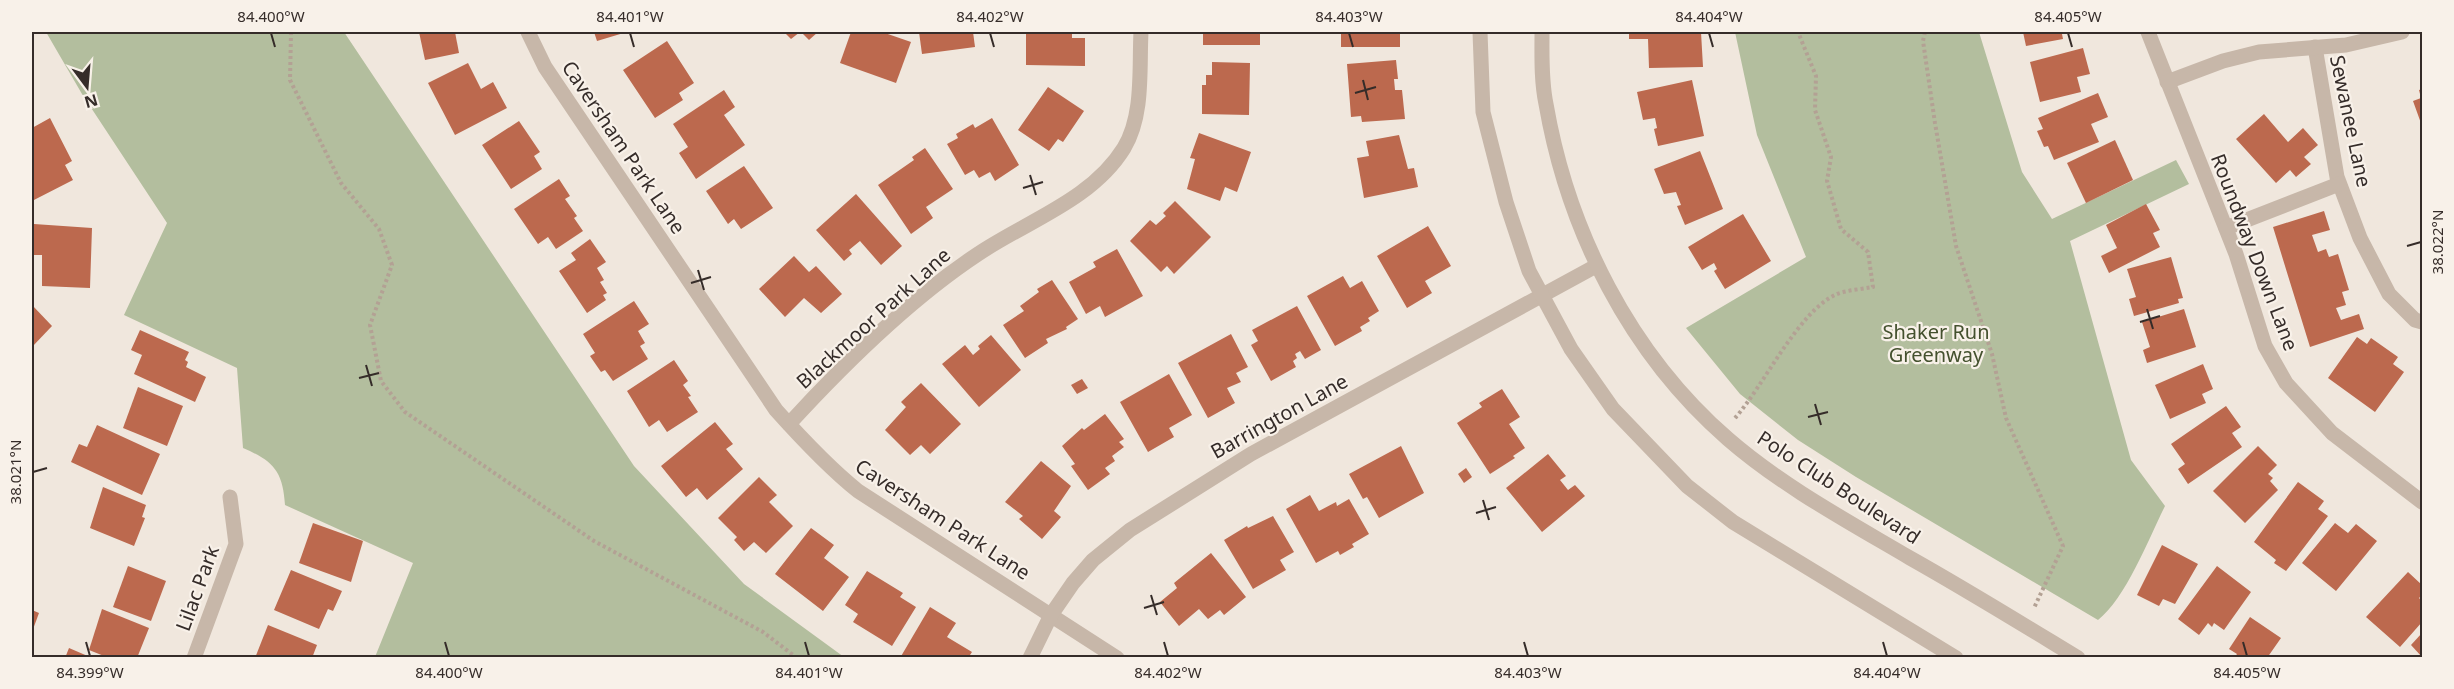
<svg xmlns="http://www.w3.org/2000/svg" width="2454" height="689" font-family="'Noto Sans',sans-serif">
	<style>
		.green { fill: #b3be9e }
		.building { fill: #bc694e }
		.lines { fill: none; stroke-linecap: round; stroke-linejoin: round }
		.path { stroke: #b3a194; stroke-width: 4; stroke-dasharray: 3 3; stroke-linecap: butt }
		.minor { stroke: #c7b7a9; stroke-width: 15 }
		.tertiary { stroke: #c7b7a9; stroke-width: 15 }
		.ticks { fill: none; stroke: #352c29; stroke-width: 2 }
		.labels { text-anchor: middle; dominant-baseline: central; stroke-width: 4.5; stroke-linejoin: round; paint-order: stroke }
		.street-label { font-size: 20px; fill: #352c29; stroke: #f8f1e9 }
		.park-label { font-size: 20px; fill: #44512e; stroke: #f8f1e9 }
		.neatline { fill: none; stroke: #352c29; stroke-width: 2 }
		.ticks-label { font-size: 15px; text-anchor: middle; fill: #352c29 }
	</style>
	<rect width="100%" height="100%" fill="#f0e7dd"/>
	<g class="green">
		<path d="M46,32H344L634,466L744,584L844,657H375L413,563L285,505C283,471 273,461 243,448L237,368L124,315L167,223L82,94Z"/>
		<path d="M1735,32H1979L2022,172L2052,219L2176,160L2189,184L2070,241L2131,460L2165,506C2149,538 2126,598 2098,620L1856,477L1798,440L1740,394L1686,328L1806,257L1757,135Z"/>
	</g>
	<g class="building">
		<polygon points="419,32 455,32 459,53 425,60"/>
		<polygon points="594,32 627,32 597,41"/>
		<polygon points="784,32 800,32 791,39"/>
		<polygon points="801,32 818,32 809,40"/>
		<polygon points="851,32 882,32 911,42 896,83 840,63"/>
		<polygon points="919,32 973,32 975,47 922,54"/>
		<polygon points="1026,32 1072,32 1072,38 1085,38 1085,66 1026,65"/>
		<rect x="1203" y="32" width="57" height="13"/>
		<rect x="1341" y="32" width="59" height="15"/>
		<polygon points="1629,32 1701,32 1703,67 1649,68 1648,39 1629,39"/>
		<polygon points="2023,32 2070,32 2070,33 2062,34 2063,39 2026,46"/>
		<polygon points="667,41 694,83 679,93 683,100 655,118 623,70"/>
		<polygon points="2083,48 2090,74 2077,77 2081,92 2040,102 2030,62"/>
		<polygon points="1396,60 1398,79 1394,79 1395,90 1402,90 1405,119 1362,122 1361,116 1351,117 1347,64"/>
		<polygon points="1212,62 1250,63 1249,115 1202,114 1202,85 1206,85 1206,75 1212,75"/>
		<polygon points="468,63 481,89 493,82 507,108 455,135 428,83"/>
		<polygon points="1692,80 1704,136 1658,146 1654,129 1657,128 1655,118 1643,120 1637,92"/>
		<polygon points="1048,87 1084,111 1063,142 1058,139 1049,151 1018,130"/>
		<polygon points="2422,89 2422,126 2413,101 2421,98 2419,90"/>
		<polygon points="724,90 735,107 724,115 745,145 696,179 679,153 688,147 673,124"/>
		<polygon points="2098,93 2108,117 2091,124 2099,142 2054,160 2048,146 2044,147 2037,131 2043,129 2038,118"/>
		<polygon points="2264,114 2288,142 2303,128 2318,145 2304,157 2311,164 2296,177 2290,170 2276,183 2236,139"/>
		<polygon points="50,118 72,161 65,165 73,180 32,201 32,128"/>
		<polygon points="992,118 1019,165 995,181 990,172 979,178 974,170 965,175 947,144 958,138 956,134 973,124 975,128"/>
		<polygon points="519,121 540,152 534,156 542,169 511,189 482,145"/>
		<polygon points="1199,133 1251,152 1237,192 1225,187 1220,201 1187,189 1195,159 1190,158"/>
		<polygon points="1399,135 1408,169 1414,168 1418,187 1364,198 1357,158 1369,156 1366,141"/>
		<polygon points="2115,140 2133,180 2086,203 2067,163"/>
		<polygon points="925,148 953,189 926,207 933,218 911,234 878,185 914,160 912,157"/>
		<polygon points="1700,151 1723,209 1685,225 1677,206 1681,205 1676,192 1664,194 1654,169"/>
		<polygon points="744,166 773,208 741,229 734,219 728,224 706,191"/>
		<polygon points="559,179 570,196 565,199 577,216 574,218 583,231 556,249 548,237 538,244 514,209"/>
		<polygon points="856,194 902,246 881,265 860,241 849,250 852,254 844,261 816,230"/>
		<polygon points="1175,201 1211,237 1174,274 1167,266 1161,272 1130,241 1150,220 1156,225 1166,216 1163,213"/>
		<polygon points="2146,204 2160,230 2153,233 2160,247 2109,273 2101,256 2117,248 2106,225"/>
		<polygon points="2324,211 2330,230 2312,235 2318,252 2326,249 2329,257 2338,254 2349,290 2342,292 2346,305 2336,308 2341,320 2359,314 2364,329 2310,347 2273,227"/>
		<polygon points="1743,214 1771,261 1725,289 1714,271 1717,269 1714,263 1702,270 1688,247"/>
		<polygon points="34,224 92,228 90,288 42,286 42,255 32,255"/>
		<polygon points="1428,226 1451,266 1425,281 1432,293 1407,308 1377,256"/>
		<polygon points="590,239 606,262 597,268 604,280 600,282 607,293 603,295 606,300 587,313 559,271 576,260 571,253"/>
		<polygon points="1117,249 1143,296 1105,317 1100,306 1086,314 1069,282 1096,267 1093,262"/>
		<polygon points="794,256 809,272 816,266 842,294 821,313 804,298 785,317 759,289"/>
		<polygon points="2171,257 2183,298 2178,299 2179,303 2134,316 2129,299 2136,297 2127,269"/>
		<polygon points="1343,276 1350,288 1362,281 1379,311 1368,318 1370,321 1360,327 1362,331 1335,346 1307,296"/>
		<polygon points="1052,280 1078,319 1066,327 1067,329 1046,339 1048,343 1025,358 1003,325 1024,311 1020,306 1039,292 1037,289"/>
		<polygon points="634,301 649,324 638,331 645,343 640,346 648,359 613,381 605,370 601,372 590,356 595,353 583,334"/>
		<polygon points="32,305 52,326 32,347"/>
		<polygon points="1297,306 1321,350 1305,359 1300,351 1295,354 1297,358 1293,361 1296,367 1271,381 1251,345 1258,341 1252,330"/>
		<polygon points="2184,309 2196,347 2147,363 2143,350 2150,347 2142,322"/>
		<polygon points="140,330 189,352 185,360 188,362 186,367 206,377 195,402 134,374 142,355 131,350"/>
		<polygon points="1231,334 1248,367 1236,373 1241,382 1227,388 1235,403 1208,418 1178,363"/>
		<polygon points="991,335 1021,370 979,407 942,364 965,345 973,355 980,349 978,346"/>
		<polygon points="2357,337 2367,344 2371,338 2398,357 2393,364 2404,372 2375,412 2328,378"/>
		<polygon points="674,360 688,381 683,385 691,396 688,397 698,412 667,432 659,420 649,427 627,391"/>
		<polygon points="2203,364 2213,389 2202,394 2206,403 2170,419 2155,385"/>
		<polygon points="1169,374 1192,415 1169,428 1174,437 1148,452 1120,402"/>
		<polygon points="1082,379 1088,388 1077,394 1071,385"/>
		<polygon points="921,383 961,424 930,454 921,445 910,455 885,430 906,407 901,402"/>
		<polygon points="138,387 183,406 167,446 123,428"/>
		<polygon points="1502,389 1520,417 1509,424 1525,448 1513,456 1515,458 1490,474 1457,423 1482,407 1479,403"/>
		<polygon points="2226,406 2241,427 2232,433 2242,447 2188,484 2178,469 2185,464 2171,444"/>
		<polygon points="1105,414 1124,439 1119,442 1124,447 1112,456 1115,461 1105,468 1110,474 1088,490 1071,466 1075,464 1062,446 1082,428 1084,430"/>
		<polygon points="715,422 733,444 726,449 743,469 707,500 697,488 686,497 661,466"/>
		<polygon points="97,425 160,454 142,495 71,462 79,444 87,447"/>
		<polygon points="1401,446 1424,493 1379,518 1367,497 1363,499 1349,474"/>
		<polygon points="2258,446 2277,465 2268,474 2273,478 2270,481 2278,490 2245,523 2213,491"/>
		<polygon points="1548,454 1566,476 1560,480 1568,490 1575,485 1585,496 1542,532 1506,488"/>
		<polygon points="1041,461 1071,486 1054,511 1061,517 1042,539 1019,519 1023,516 1005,502"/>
		<polygon points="1466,468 1472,477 1464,483 1458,474"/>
		<polygon points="759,477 777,495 769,502 793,526 766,553 754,542 744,551 734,540 737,537 718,518"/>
		<polygon points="2298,482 2324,501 2318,509 2328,516 2286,571 2274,563 2276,560 2254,542"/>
		<polygon points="103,487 146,505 142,517 145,518 134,546 90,528"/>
		<polygon points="1310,495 1319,511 1336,502 1337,506 1349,499 1369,534 1352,544 1354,547 1340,555 1338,551 1316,563 1286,509"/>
		<polygon points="1273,516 1294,552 1280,560 1286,570 1253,589 1224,540 1247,526 1248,528"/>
		<polygon points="313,523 363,541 351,582 299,563"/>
		<polygon points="2335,523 2348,533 2356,524 2377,541 2336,591 2302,563"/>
		<polygon points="811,528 834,545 824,558 849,577 823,611 775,574"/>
		<polygon points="2162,545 2198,564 2175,604 2163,599 2159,606 2137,595"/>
		<polygon points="1211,553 1246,597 1224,615 1220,610 1208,619 1199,609 1179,626 1160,602 1177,588 1174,583"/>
		<polygon points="128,566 166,581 151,621 113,607"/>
		<polygon points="2217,566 2251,592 2224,630 2214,623 2212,627 2208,623 2199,635 2178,619"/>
		<polygon points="291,570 342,591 333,611 328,609 319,629 274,610"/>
		<polygon points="867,571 903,593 900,597 916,607 892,646 853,622 858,614 845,605"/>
		<polygon points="2408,572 2422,585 2422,595 2419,598 2422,601 2422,622 2400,647 2366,617"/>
		<polygon points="930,607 956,623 947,637 972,652 968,658 900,658"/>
		<polygon points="102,609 149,628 137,658 109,658 89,650"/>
		<polygon points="32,610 39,613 32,632"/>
		<polygon points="2250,617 2281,638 2267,658 2234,658 2237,654 2229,649"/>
		<polygon points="268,625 317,645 312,658 255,658"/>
		<polygon points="2422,633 2422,657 2411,645"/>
		<polygon points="69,648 90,657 90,658 65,658"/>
	</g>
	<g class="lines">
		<g class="path">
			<polyline points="291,32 290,80 341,183 379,229 392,265 370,325 381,381 405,412 594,541 763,632 797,658"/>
			<polyline points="1925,32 1923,41 1935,123 1956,246 1992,354 2006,418 2063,546 2034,608"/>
			<path d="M1735,418C1763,387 1799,310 1837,294C1848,290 1862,289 1873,287L1868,252L1841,229L1827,181L1831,157L1815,110L1816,76L1798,32"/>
		</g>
		<g class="minor">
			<path d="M528,32L545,67L776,410C802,439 828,467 858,491L1117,658"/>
			<polyline points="2148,32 2236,254 2265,346 2286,383 2332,433 2422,502"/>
			<polyline points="2315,47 2337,177 2360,238 2389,294 2415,320 2422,322"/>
			<polyline points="2167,82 2223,61 2259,52 2346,45 2402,32"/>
			<polyline points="2226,228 2339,184"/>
			<path d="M789,424C844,364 910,299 978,254C1027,221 1092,200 1124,148C1144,115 1139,68 1141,32"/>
			<polyline points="194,658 236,544 230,497"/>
			<polyline points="1030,658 1051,615 1073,583 1093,560 1130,530 1251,454 1596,266"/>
		</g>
		<g class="tertiary">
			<polyline points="1480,32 1483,112 1506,202 1529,271 1571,349 1613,409 1687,486 1733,522 1956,658"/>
			<path d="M1542,32C1542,55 1541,80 1546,104C1568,231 1630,354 1728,439C1782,486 1849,522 1910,558C1967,590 2022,624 2078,658"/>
		</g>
	</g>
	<path class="ticks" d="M271,33L275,47M630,33L634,47M990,33L994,47M1349,33L1353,47M1709,33L1713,47M2068,33L2072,47M1363,80L1368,100M1355,93L1376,87M1030,175L1036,195M1023,188L1043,182M2407,246L2421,242M698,270L704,290M691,283L711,277M2147,309L2153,329M2140,322L2160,316M366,365L372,386M359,378L379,373M1815,404L1821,425M1808,417L1828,412M33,472L47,468M1483,500L1489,520M1476,513L1496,507M1151,595L1157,615M1144,608L1164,602M86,642L90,656M445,642L449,656M805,642L809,656M1164,642L1168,656M1524,642L1528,656M1883,642L1887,656M2243,642L2247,656"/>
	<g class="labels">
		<g class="street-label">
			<text transform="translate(2351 121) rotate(78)">Sewanee Lane</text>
			<text transform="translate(624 147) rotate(56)">Caversham Park Lane</text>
			<text transform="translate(2255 252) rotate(69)">Roundway Down Lane</text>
			<text transform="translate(873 318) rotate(-42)">Blackmoor Park Lane</text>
			<text transform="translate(1279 416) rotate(-29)">Barrington Lane</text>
			<text transform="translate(1839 487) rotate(33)">Polo Club Boulevard</text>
			<text transform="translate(943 519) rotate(33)">Caversham Park Lane</text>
			<text transform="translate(197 588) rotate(-70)">Lilac Park</text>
		</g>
		<g class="park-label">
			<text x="1936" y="331">Shaker Run<tspan x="1936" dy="23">Greenway</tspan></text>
		</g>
	</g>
	<rect width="2454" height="689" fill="none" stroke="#f8f1e9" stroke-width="66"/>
	<g transform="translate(87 87) rotate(164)" stroke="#f8f1e9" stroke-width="4.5" paint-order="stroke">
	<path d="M0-4.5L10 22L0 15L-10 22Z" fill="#352c29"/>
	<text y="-9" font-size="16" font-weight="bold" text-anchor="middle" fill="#352c29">N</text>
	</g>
	<rect x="33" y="33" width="2388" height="623" class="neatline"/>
	<g class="ticks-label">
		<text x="271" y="22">84.400°W</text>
		<text x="630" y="22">84.401°W</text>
		<text x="990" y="22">84.402°W</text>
		<text x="1349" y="22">84.403°W</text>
		<text x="1709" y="22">84.404°W</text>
		<text x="2068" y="22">84.405°W</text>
		<text transform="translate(2438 242) rotate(-90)" y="5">38.022°N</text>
		<text transform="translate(16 472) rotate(-90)" y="5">38.021°N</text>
		<text x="90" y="678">84.399°W</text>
		<text x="449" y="678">84.400°W</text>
		<text x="809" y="678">84.401°W</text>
		<text x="1168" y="678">84.402°W</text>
		<text x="1528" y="678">84.403°W</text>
		<text x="1887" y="678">84.404°W</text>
		<text x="2247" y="678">84.405°W</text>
	</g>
</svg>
